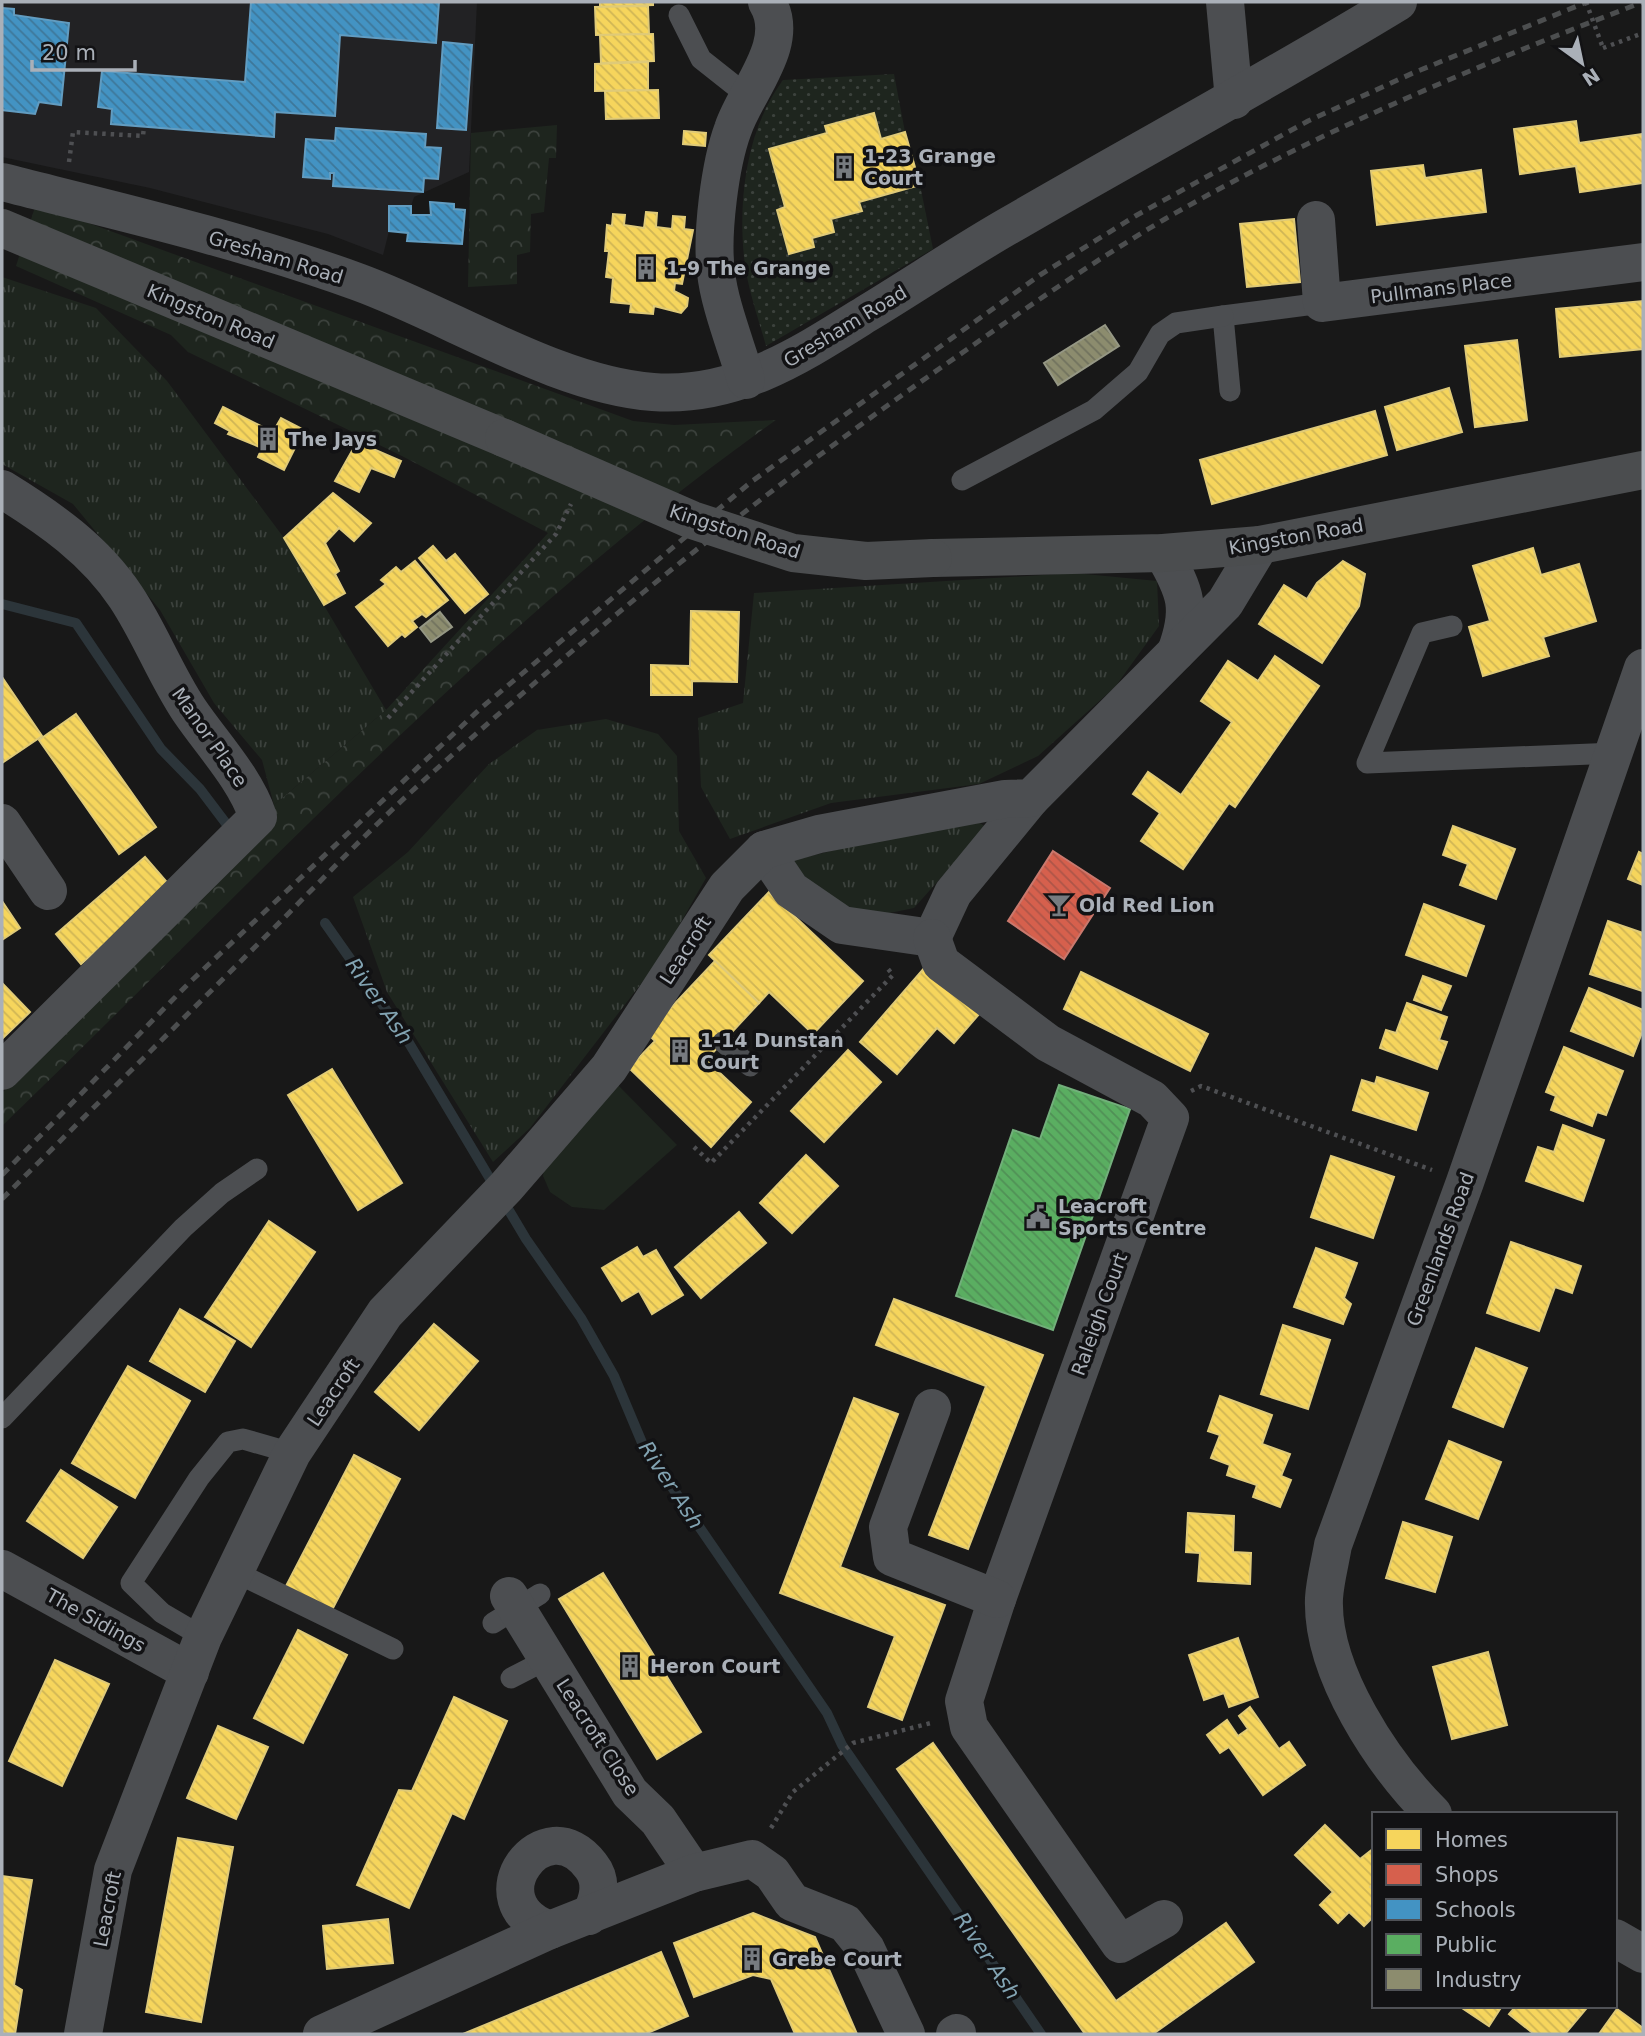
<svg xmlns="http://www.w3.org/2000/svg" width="1645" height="2036" font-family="'DejaVu Sans',sans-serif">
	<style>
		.built { fill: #222224 }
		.grass { fill: #1e251e }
		.forest { fill: url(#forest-crowns) }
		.park { fill: url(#park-tufts) }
		.garden { fill: url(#garden-dots) }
		.homes { fill: url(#homes-back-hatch); stroke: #dfca78; stroke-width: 2 }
		.shops { fill: url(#shops-back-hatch); stroke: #c9786d; stroke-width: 2 }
		.schools { fill: url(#schools-back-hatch); stroke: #629cc0; stroke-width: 2 }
		.public { fill: url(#public-back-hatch); stroke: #72af7b; stroke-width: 2 }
		.industry { fill: url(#industry-back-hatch); stroke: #959784; stroke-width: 2 }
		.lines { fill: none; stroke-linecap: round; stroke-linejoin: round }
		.stream { stroke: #2c353a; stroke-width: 10 }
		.path { stroke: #4e4f52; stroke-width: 4.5; stroke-dasharray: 3.5 5; stroke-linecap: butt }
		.lane { stroke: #4c4e51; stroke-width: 21 }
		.street { stroke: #4c4e51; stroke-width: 38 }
		.secondary { stroke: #4b4d4f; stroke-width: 38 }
		.rail { stroke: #4c4e4f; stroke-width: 5; stroke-dasharray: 9 7; stroke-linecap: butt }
		.path-bridge { stroke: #4e4f52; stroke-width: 4.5; stroke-dasharray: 3.5 5; stroke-linecap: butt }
		.secondary-bridge { stroke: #4b4d4f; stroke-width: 38 }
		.labels { text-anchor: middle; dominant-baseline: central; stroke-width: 7; stroke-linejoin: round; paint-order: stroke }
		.poi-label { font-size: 19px; font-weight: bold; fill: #aab0b8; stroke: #121214; text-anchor: start }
		.street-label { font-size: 19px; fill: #aab0b8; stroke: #121214 }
		.water-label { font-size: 21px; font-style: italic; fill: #82a3b2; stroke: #121214 }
	</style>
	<defs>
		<pattern id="forest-crowns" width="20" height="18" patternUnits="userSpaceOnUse" patternTransform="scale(1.75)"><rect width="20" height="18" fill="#1e251e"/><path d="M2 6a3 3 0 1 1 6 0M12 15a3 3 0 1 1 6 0" fill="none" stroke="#3c423d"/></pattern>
		<pattern id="park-tufts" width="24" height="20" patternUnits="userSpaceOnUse" patternTransform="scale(1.75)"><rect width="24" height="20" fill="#1e251e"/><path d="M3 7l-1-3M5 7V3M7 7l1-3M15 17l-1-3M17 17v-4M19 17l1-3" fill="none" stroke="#3c423d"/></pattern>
		<pattern id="garden-dots" width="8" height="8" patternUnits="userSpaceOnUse" patternTransform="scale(1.75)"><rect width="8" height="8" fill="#1e251e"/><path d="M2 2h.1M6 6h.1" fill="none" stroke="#3c423d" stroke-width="1.8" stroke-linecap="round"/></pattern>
		<pattern id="homes-back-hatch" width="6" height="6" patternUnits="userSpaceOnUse" patternTransform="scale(1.75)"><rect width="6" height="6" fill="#f6d55c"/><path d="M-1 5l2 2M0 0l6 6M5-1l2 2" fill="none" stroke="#cfb555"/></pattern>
		<pattern id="shops-back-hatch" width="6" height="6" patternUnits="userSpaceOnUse" patternTransform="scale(1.75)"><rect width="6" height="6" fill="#d6604d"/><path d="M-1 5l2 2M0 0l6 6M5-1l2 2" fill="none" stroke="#ad5548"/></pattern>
		<pattern id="schools-back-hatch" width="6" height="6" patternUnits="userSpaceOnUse" patternTransform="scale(1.75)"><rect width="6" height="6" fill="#4393c3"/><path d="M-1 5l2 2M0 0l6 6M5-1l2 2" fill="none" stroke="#3e7799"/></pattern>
		<pattern id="public-back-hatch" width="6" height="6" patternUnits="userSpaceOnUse" patternTransform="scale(1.75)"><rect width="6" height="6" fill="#5aae61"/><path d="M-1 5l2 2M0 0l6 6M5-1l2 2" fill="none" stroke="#509056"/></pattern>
		<pattern id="industry-back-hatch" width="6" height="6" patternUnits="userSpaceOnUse" patternTransform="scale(1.75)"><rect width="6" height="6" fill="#8c8c6e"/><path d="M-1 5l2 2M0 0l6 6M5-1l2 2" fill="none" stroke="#71725e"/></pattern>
	</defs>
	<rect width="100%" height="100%" fill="#181818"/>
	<polygon class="built" points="2,2 477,2 469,172 414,197 411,206 389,206 389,231 383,255 328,234 150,188 2,157"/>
	<polygon class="grass" points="616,1083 677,1145 604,1210 572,1207 550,1192 543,1176 545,1157"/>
	<g class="forest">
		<polygon points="557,125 556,158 549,158 544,212 531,214 530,252 517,255 517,284 468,287 471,133"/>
		<path d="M36,204L633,421L674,425L776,420C490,624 253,883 2,1126V1093L240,854L274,805L386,710L548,533L402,456L188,352L171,335L16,266Z"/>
	</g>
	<g class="park">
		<polygon points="2,277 96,308 167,381 284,538 386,710 274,805 262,760 214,703 160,610 73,504 2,464"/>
		<polygon points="1074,573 1157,581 1159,626 1115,687 1038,756 979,784 831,803 730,839 701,787 698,718 743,703 754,593"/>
		<polygon points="606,719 658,734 677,756 679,831 706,878 660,959 530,1128 493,1162 387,992 353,897 408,852 489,764 537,730"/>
		<polygon points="971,817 986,827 914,908 870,917 833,899 786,862"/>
	</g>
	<path class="garden" d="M894,74L905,132L881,139L873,113L826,126L827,133L769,149L785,207L777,210L789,254L812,238L834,232L831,219L861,211L859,202L920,185L933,249L766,346C758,317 747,287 744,257C738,198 747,128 783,80Z"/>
	<g class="homes">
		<polygon points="600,2 653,2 653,5 600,7"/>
		<polygon points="648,6 649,34 596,35 595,7"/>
		<polygon points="653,34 654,61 601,63 600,35"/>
		<polygon points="648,62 648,90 595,91 595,64"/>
		<polygon points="658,90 659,118 606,119 605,91"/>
		<polygon points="874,113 881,139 905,132 920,185 859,202 862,211 831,219 834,232 812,238 814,247 789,254 777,210 785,207 769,149 827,133 825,126"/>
		<polygon points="1576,121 1579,143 1643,134 1643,183 1580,192 1576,166 1520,174 1514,129"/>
		<polygon points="684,131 706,133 705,146 683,144"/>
		<polygon points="1423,165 1425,178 1481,170 1486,212 1377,225 1371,171"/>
		<polygon points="646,212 657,213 656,227 672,229 673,216 685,217 684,229 693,230 682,284 675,283 674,291 688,298 687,306 681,313 654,306 653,314 630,312 631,304 611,302 613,278 606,277 609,251 605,251 607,225 612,226 613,214 625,215 624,225 644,228"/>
		<polygon points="1294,219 1300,282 1247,287 1240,224"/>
		<polygon points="1643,301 1643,349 1560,357 1556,309"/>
		<polygon points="1517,340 1527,420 1475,427 1465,346"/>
		<polygon points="1449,388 1462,432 1397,450 1385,407"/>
		<polygon points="223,407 273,432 281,418 304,430 284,470 258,457 262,448 228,434 230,431 215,423"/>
		<polygon points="1375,411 1387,455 1212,504 1200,460"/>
		<polygon points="357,442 401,461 394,477 371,468 359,492 335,481"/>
		<polygon points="333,493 371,523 354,541 339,528 325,543 339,571 335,574 345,593 324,605 284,538"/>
		<polygon points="433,546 446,561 455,554 488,594 465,613 419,558"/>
		<polygon points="1533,548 1541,575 1579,564 1596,621 1543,637 1549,656 1483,676 1469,627 1490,621 1473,566"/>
		<polygon points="415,561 448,600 426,617 422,614 412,621 417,627 405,637 402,634 388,646 356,607 386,584 381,580 396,567 401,572"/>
		<polygon points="1343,561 1365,574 1359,606 1322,663 1259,624 1284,585 1307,599 1317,583"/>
		<polygon points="691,611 739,612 737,682 692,681 692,695 651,695 651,665 690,666"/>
		<polygon points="1275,656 1319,686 1235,807 1229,803 1183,869 1141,841 1160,813 1133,794 1148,772 1181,795 1232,722 1201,701 1228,661 1258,681"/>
		<polygon points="2,677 42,736 2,763"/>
		<polygon points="76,714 156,827 119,854 39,740"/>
		<polygon points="1453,826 1515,849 1496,899 1460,885 1468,864 1443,855"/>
		<polygon points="1639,852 1643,854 1643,885 1628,879"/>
		<polygon points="145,857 171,887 81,964 56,934"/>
		<polygon points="769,892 863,981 813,1034 769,992 759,1003 709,955"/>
		<polygon points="2,901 20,928 2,940"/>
		<polygon points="1424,904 1484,926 1466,976 1406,955"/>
		<polygon points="1608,921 1643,933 1642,991 1590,974"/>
		<polygon points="715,961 759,1003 706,1060 751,1102 711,1147 629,1068 655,1041 647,1033"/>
		<polygon points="926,966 980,1013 954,1043 937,1028 897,1074 860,1042"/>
		<polygon points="1081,972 1208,1034 1190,1071 1064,1009"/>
		<polygon points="1423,976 1451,986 1441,1010 1414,1000"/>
		<polygon points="2,983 30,1012 2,1039"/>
		<polygon points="1589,988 1643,1010 1643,1030 1633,1056 1571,1031"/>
		<polygon points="1407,1003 1447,1017 1439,1040 1447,1042 1437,1069 1380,1048 1386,1030 1396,1033"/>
		<polygon points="1564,1047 1623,1071 1606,1115 1597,1112 1592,1126 1551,1110 1556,1096 1546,1092"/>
		<polygon points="848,1050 881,1082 824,1142 791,1111"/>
		<polygon points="332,1069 402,1183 358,1210 288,1095"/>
		<polygon points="1377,1077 1428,1093 1416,1130 1353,1110 1362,1080 1375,1084"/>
		<polygon points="1563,1125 1604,1140 1583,1201 1526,1181 1538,1147 1554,1152"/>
		<polygon points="806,1155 838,1186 792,1233 760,1203"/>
		<polygon points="1331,1156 1394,1177 1373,1238 1311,1217"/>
		<polygon points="739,1212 766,1243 701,1298 675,1267"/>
		<polygon points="269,1221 315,1252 251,1347 205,1317"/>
		<polygon points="1511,1242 1581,1266 1572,1293 1555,1287 1539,1331 1487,1313"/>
		<polygon points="637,1247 643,1257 656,1250 683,1295 652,1314 639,1291 622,1301 602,1268"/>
		<polygon points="1316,1248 1357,1263 1344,1298 1351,1304 1343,1324 1294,1307"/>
		<polygon points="894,1299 1043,1355 968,1549 929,1535 986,1386 876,1345"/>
		<polygon points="180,1309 235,1341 205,1392 150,1361"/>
		<polygon points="434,1324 478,1361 419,1430 375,1392"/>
		<polygon points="1283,1325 1330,1340 1308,1409 1261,1394"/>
		<polygon points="1476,1348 1527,1368 1503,1427 1453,1407"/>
		<polygon points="128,1366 190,1401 135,1498 72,1463"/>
		<polygon points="1220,1396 1272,1415 1262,1444 1290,1454 1281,1476 1291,1480 1280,1507 1253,1497 1257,1485 1227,1475 1230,1465 1211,1458 1220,1435 1208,1431"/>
		<polygon points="854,1398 898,1414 840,1567 945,1605 902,1720 868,1707 895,1636 780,1593"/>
		<polygon points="1449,1441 1501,1462 1478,1519 1426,1499"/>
		<polygon points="354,1455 400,1479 332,1610 286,1586"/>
		<polygon points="61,1470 117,1507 83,1558 27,1521"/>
		<polygon points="1188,1513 1234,1516 1233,1552 1251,1553 1250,1584 1198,1581 1200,1553 1186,1552"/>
		<polygon points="1403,1522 1452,1537 1435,1592 1386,1578"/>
		<polygon points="603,1573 701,1732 657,1759 559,1599"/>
		<polygon points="298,1630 347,1655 303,1743 254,1718"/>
		<polygon points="1238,1638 1258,1697 1229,1707 1224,1693 1204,1700 1189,1655"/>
		<polygon points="1488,1652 1507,1725 1452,1739 1433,1667"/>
		<polygon points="55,1660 109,1684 62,1786 9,1761"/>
		<polygon points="454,1697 507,1721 464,1819 452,1813 409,1908 357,1885 399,1790 412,1791"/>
		<polygon points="1250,1707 1279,1749 1289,1742 1305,1765 1263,1795 1229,1747 1220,1753 1207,1735 1227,1720 1238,1736 1248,1729 1239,1716"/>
		<polygon points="218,1726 268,1747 236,1819 187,1798"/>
		<polygon points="933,1743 1116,2001 1226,1923 1254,1962 1153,2034 1085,2034 897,1769"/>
		<polygon points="1325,1825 1360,1859 1374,1848 1374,1883 1370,1887 1374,1891 1374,1916 1364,1926 1349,1912 1338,1923 1320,1905 1333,1892 1295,1855"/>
		<polygon points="178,1838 233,1847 201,2022 146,2012"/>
		<polygon points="2,1876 32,1880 14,1985 22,1990 15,2034 2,2034"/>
		<polygon points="753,1913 815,1937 857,2034 795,2034 771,1979 753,1975 694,1997 674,1943"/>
		<polygon points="388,1919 393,1963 327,1969 323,1926"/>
		<polygon points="661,1952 688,2016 645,2034 463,2034"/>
		<polygon points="1459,2006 1502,2006 1489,2026"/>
		<polygon points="1516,2006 1582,2006 1586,2009 1565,2034 1534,2034 1509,2014"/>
		<polygon points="1617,2009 1643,2028 1643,2034 1599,2034"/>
	</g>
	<polygon class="shops" points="1053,851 1110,888 1064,959 1008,921"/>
	<g class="schools">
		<polygon points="251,2 439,2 436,43 340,35 335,116 275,112 274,137 111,124 112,109 98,107 102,71 245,82"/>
		<polygon points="2,8 14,9 14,15 69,23 61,105 39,102 35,114 2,110"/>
		<polygon points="443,42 472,45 466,130 437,128"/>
		<polygon points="336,128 426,134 425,147 441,148 438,179 424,178 423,192 333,186 334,173 330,173 330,179 303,177 306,139 335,141"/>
		<polygon points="430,202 454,204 454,209 465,210 462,244 407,241 408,233 389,231 389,206 411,206 411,215 431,215"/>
	</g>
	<polygon class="public" points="1059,1085 1130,1109 1053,1330 956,1296 1013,1130 1040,1139"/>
	<g class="industry">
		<polygon points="1105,325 1119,346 1058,385 1044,363"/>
		<polygon points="440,612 452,627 431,642 420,628"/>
	</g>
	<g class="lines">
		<g class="stream">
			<polyline points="2,604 76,623 161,749 200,789 231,830"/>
			<polyline points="325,923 406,1038 526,1239 581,1318 614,1376 643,1445 827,1713 842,1745 1041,2034"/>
		</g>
		<g class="path">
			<polyline points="1603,48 1643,33"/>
			<polyline points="69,162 73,132 143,136 144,126"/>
			<polyline points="388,718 556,534 571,504"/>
			<polyline points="1191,1091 1201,1086 1432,1170"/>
			<polyline points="694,1147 711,1163 893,975 888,969"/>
			<polyline points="771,1828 793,1792 853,1743 931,1723"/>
		</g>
		<g class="lane">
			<polyline points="679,15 701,59 749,97"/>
			<polyline points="1230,391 1223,316 1322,303"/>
			<polyline points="962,480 1094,410 1138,372 1160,334 1176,323 1223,316"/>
			<polyline points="1452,626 1422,633 1367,763 1616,753"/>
			<polyline points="723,1042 750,1066"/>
			<polyline points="2,1418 183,1228 222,1193 257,1169"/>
			<polyline points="235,1572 393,1649"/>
			<polyline points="493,1623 540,1594"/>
			<polyline points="203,1637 162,1613 131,1583 199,1478 228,1442 243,1439 292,1453"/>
			<polyline points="511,1678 548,1659"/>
		</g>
		<g class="street">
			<polyline points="1225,2 1234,100"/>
			<path d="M2,182C121,212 242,240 358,282C449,315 557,385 653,392C735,398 799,356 866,314C914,285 961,253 1010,225C1139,150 1270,80 1398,2"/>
			<polyline points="1316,220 1322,303 1643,262"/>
			<path d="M746,380C737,348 719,304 716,272C711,235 720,164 733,129C746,90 792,43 767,2"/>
			<path d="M2,489C49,518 95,550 126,597C150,633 165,674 189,710C212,744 245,778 258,817L2,1071"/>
			<path d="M1163,553C1186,592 1192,609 1176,652"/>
			<polyline points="2,823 48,891"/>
			<polyline points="764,850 791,890 842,925 932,938 953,893 1031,798"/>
			<polyline points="932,938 941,963 1048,1043 1152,1099 1170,1118 997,1599 964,1701 969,1727 1120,1944 1164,1919"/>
			<polyline points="932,1408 888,1527 892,1557 997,1599"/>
			<polyline points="2,1569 190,1672"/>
			<polyline points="509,1596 630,1793 658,1820 694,1873"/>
			<path d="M1433,1814C1383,1764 1321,1672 1324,1598C1325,1581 1330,1563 1333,1545L1465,1182L1643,668"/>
			<path d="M550,1930C471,1902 545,1804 591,1866C603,1881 599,1901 589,1916"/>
			<polyline points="1615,1938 1643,1954"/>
			<polyline points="83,2034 113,1870 203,1637 292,1453 385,1313 506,1187 609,1068 727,887 764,850 819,834 1005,799 1031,798 1225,603 1260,545"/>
			<polyline points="322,2034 550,1930 694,1873 752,1859 772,1873 792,1902 845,1923 866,1949 906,2034"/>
			<polyline points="955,2034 957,2033"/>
		</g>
		<g class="secondary">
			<polyline points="2,228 504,438"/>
			<polyline points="933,558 1163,553 1260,545 1643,470"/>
		</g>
		<g class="rail">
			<polyline points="2,1175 189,983 481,708 751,482 1040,275 1137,215 1308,121 1413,73 1587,2"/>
			<path d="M2,1199C92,1109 182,1020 272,930C318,884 363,836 411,792C584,635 767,488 959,355C1026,308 1094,261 1165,219C1318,131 1479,65 1643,2"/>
		</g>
		<polyline class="path-bridge" points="1586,2 1603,48"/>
		<polyline class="secondary-bridge" points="504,438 692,520 793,553 866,561 933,558"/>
	</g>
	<defs>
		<g id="building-bare" transform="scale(1.89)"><path d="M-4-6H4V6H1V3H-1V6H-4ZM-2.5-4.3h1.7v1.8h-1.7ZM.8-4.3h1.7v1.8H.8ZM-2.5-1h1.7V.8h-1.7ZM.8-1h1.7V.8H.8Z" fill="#777b80" stroke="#121214" stroke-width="2.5" paint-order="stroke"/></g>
		<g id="bar-bare" transform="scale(1.89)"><path d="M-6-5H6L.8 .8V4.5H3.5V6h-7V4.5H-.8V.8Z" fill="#777b80" stroke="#121214" stroke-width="2.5" paint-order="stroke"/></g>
		<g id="civic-bare" transform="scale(1.89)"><path d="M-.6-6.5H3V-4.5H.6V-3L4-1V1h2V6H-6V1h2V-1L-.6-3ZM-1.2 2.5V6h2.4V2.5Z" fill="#777b80" stroke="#121214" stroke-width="2.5" paint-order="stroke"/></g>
	</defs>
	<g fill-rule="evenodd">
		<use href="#building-bare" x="844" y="167"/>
		<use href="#building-bare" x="646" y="268"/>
		<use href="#building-bare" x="268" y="439"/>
		<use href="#bar-bare" x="1059" y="905"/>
		<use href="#building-bare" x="680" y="1051"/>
		<use href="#civic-bare" x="1038" y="1217"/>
		<use href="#building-bare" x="630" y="1666"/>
		<use href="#building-bare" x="752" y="1959"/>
	</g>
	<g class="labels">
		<g class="poi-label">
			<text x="864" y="156">1-23 Grange<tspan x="864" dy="22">Court</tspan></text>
			<text x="666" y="268">1-9 The Grange</text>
			<text x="288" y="439">The Jays</text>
			<text x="1079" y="905">Old Red Lion</text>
			<text x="700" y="1040">1-14 Dunstan<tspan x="700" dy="22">Court</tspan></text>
			<text x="1058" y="1206">Leacroft<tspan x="1058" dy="22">Sports Centre</tspan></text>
			<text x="650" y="1666">Heron Court</text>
			<text x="772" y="1959">Grebe Court</text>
		</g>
		<g class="street-label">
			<text transform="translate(276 257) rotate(17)">Gresham Road</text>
			<text transform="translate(1441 288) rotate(-7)">Pullmans Place</text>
			<text transform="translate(211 316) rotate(23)">Kingston Road</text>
			<text transform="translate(845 326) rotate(-31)">Gresham Road</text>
			<text transform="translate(735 531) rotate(18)">Kingston Road</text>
			<text transform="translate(1296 536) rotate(-10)">Kingston Road</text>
			<text transform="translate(210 737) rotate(55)">Manor Place</text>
			<text transform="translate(685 950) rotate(-57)">Leacroft</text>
			<text transform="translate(1440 1249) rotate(-70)">Greenlands Road</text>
			<text transform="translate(1099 1314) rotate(-70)">Raleigh Court</text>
			<text transform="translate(333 1392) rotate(-56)">Leacroft</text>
			<text transform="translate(96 1620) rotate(29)">The Sidings</text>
			<text transform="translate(598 1737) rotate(57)">Leacroft Close</text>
			<text transform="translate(107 1909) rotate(-79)">Leacroft</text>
		</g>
		<g class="water-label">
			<text transform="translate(379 1001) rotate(55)">River Ash</text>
			<text transform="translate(671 1485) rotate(57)">River Ash</text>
			<text transform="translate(987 1956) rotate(56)">River Ash</text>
		</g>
	</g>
	<rect width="1645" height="2036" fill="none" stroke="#aab0b8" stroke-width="7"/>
	<rect x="1372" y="1812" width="245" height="196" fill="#121214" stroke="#4f5156" stroke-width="2"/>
	<rect x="1386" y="1829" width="35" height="21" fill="#f6d55c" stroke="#4f5156" stroke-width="2"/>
	<text x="1435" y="1847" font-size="21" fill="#aab0b8">Homes</text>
	<rect x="1386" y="1864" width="35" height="21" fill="#d6604d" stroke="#4f5156" stroke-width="2"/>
	<text x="1435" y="1882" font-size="21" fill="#aab0b8">Shops</text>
	<rect x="1386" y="1899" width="35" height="21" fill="#4393c3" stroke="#4f5156" stroke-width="2"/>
	<text x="1435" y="1917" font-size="21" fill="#aab0b8">Schools</text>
	<rect x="1386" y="1934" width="35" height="21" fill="#5aae61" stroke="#4f5156" stroke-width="2"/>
	<text x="1435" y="1952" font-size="21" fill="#aab0b8">Public</text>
	<rect x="1386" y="1969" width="35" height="21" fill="#8c8c6e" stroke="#4f5156" stroke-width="2"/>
	<text x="1435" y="1987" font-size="21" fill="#aab0b8">Industry</text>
	<g transform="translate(1582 63) rotate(147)" stroke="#121214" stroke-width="5" paint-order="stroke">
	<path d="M0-5L12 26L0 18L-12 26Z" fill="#aab0b8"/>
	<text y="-10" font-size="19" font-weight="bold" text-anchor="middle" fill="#aab0b8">N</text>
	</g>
	<path d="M32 60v10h103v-10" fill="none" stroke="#aab0b8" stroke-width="3.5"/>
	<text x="42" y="60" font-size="21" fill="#aab0b8" stroke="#121214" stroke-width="5" paint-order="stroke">20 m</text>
</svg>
